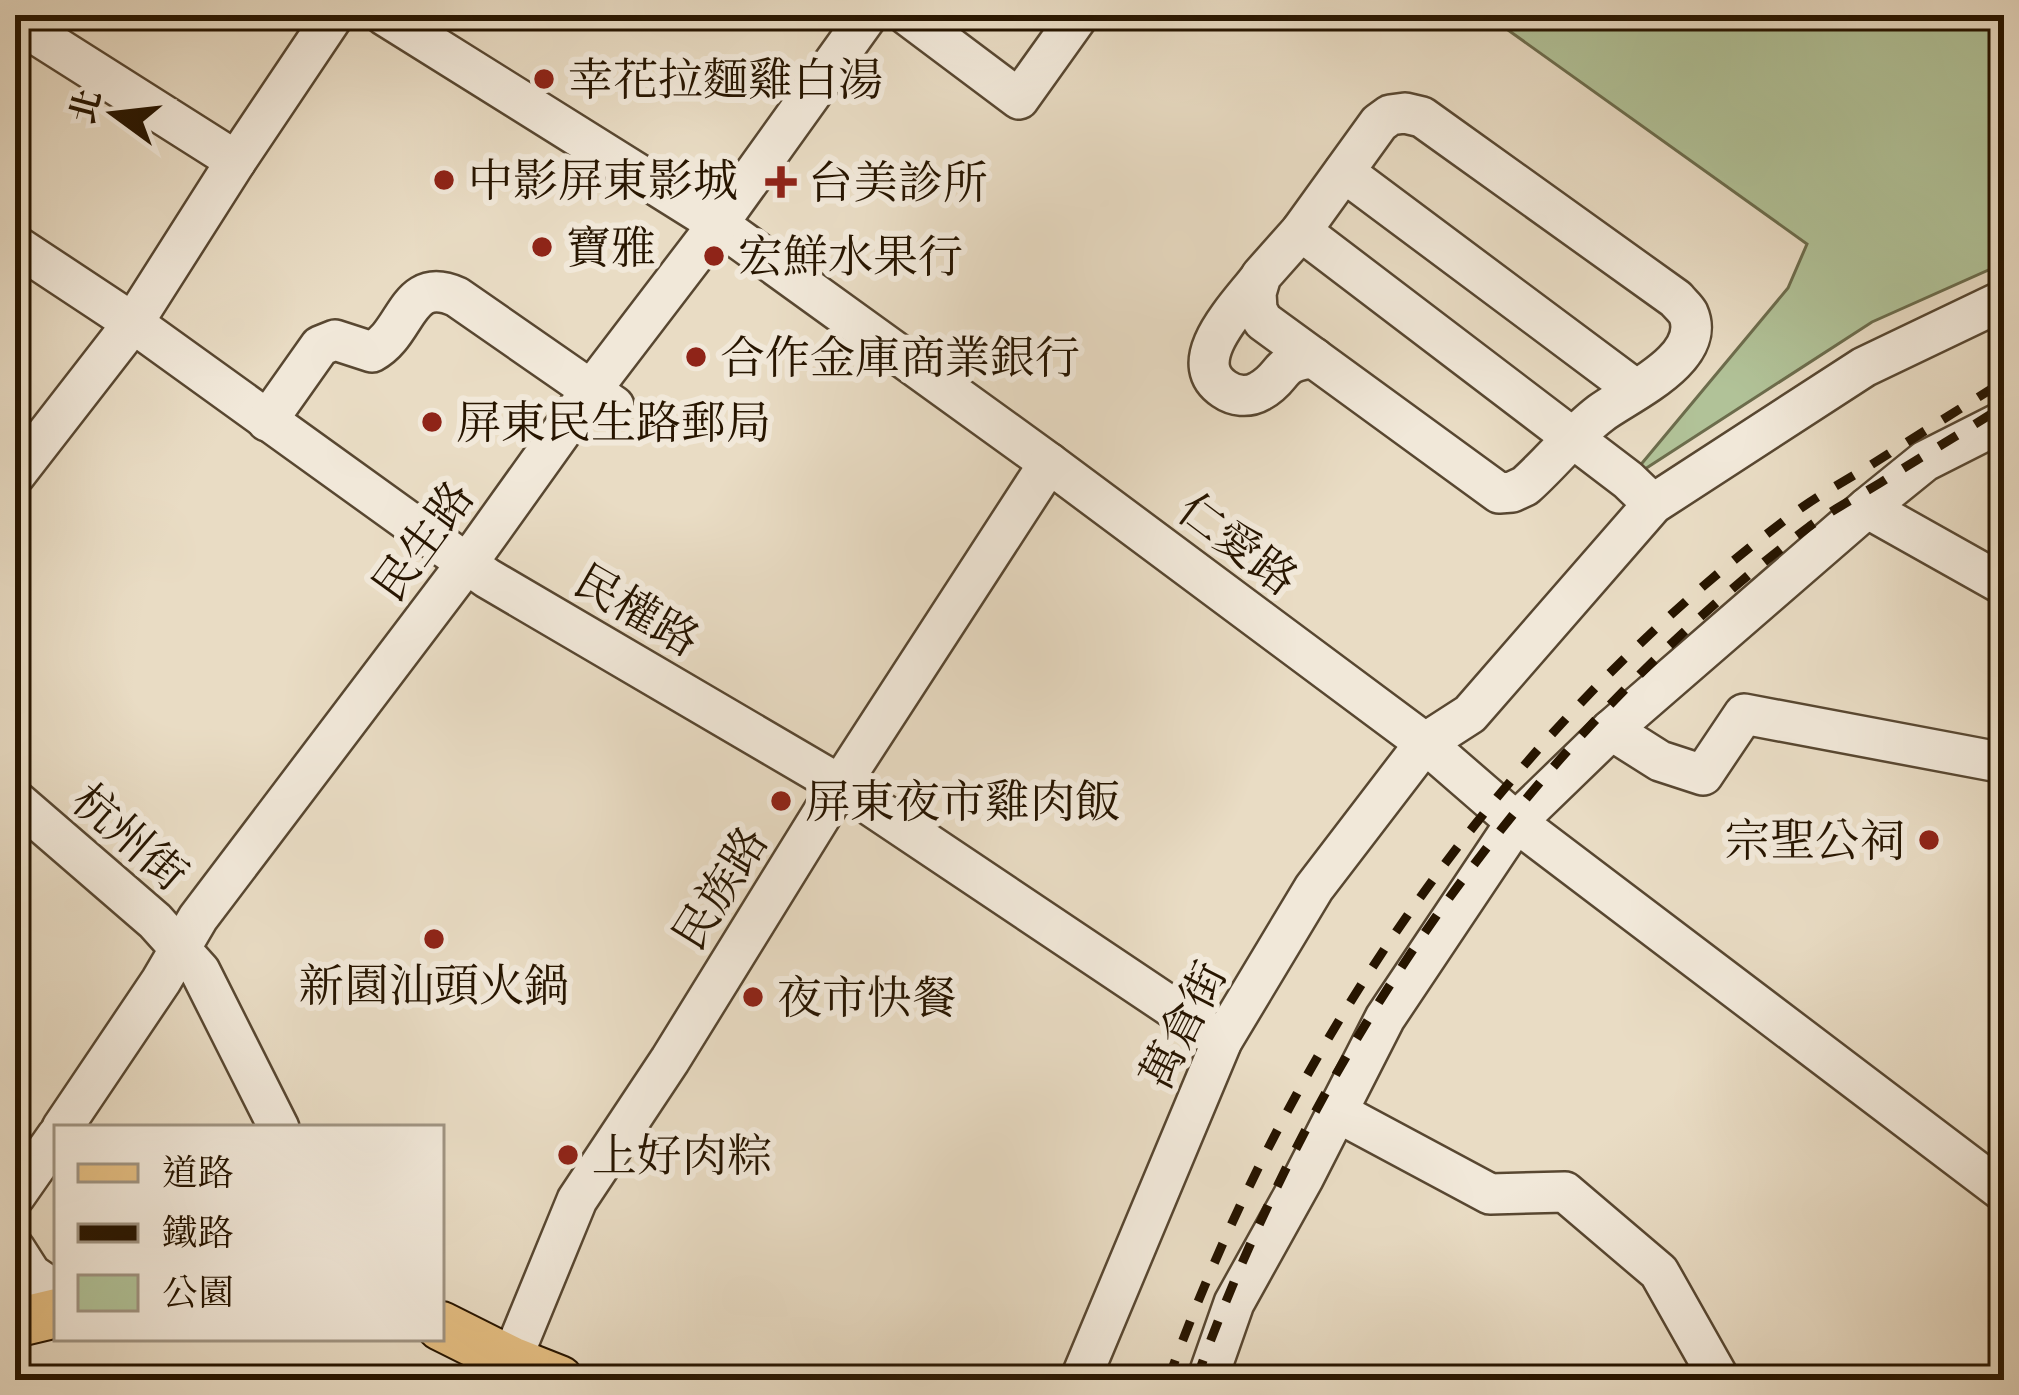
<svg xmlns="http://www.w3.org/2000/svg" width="2019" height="1395" font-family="'IM FELL Great Primer','Noto Serif TC',serif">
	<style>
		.green { fill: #b1c298; stroke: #6c6c4c; stroke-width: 3 }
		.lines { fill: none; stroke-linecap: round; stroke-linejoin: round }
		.minor-casing { stroke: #584731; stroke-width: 44 }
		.major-casing { stroke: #271500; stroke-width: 52 }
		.minor { stroke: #f1e8d9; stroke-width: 39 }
		.major { stroke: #e4be82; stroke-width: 48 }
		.rail { stroke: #271500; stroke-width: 9; stroke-dasharray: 21 21; stroke-linecap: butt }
		.poi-dot { fill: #8f2418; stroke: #f1e8d9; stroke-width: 4.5 }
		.labels { text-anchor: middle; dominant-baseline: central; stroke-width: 12; stroke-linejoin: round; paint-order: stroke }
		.poi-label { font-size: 45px; fill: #271500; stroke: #f1e8d9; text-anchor: start }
		.street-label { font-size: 45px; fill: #271500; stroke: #f1e8d9 }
	</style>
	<rect width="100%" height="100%" fill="#e9dcc4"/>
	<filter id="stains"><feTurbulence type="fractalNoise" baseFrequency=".00167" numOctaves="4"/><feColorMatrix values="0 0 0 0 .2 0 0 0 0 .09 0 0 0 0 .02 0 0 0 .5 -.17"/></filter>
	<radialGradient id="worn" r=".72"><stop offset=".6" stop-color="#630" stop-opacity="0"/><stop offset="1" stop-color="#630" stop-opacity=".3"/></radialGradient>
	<polygon class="green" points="1487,15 2004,15 2004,263 1872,322 1628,480 1788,288 1807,244"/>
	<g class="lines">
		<g class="minor-casing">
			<g id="minor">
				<polyline points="384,15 718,224 1049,463 1425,743 1516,822 2004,1192"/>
				<polyline points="907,15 1019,99 1079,15"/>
				<polyline points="15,21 236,161"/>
				<path d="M1405,113L1422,117L1676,299C1680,304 1685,308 1688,313C1708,358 1628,393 1601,413C1573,434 1551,463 1525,486L1512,492L1499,493L1263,321L1257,310L1256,293L1261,276L1301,231L1379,123L1390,115Z"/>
				<polyline points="1344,172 1636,390"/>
				<polyline points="1301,231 1628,480 1653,504"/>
				<polyline points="15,245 133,323 487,578 840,785 1222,1041"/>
				<path d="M1260,278C1240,305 1182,361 1224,389C1234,396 1248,398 1260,391C1286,377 1276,361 1314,358"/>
				<path d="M267,421L320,346L335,340L372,352C408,333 406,274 457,297L614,406"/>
				<polyline points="15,475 133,323 236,161 334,15"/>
				<polyline points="1867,508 2004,585"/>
				<polyline points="1611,730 1660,761 1703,775 1744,714 2004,763"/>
				<polyline points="15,800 155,921 200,971 279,1128"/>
				<polyline points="1337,1112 1490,1194 1565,1192 1659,1272 1720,1380"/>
				<polyline points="62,1128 161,981 198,918 479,547 592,389 718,224 868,15"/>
				<polyline points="15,1196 57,1136"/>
				<polyline points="15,1249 31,1274 57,1292"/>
				<polyline points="503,1380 577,1200 670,1060 840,785 1049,463"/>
				<polyline points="1080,1380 1222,1041 1314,888 1425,743 1470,714 1653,504 1864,367 2004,300"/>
				<polyline points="1207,1380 1234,1303 1304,1177 1385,1018 1516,822 1611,730 1867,508 1925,461 2004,421"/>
			</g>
		</g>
		<g class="major-casing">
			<g id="major">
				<polyline points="15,1323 57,1313"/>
				<polyline points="441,1326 511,1361 559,1380"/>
			</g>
		</g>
		<use href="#minor" class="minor"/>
		<use href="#major" class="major"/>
		<g class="rail">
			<path d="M1168,1380C1291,1039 1504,729 1797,511C1819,495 1843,482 1866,468C1912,439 1958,410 2004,381"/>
			<path d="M1196,1380C1315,1047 1527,741 1810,526C1832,510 1857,497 1880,483C1921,457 1963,432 2004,406"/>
		</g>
	</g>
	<g class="poi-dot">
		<circle cx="544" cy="79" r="12"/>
		<circle cx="444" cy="180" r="12"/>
		<path d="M775 164h12v12h12v12h-12v12h-12v-12h-12v-12h12z"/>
		<circle cx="542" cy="247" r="12"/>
		<circle cx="714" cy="256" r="12"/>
		<circle cx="696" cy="357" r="12"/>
		<circle cx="432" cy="422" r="12"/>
		<circle cx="781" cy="801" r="12"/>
		<circle cx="1929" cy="840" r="12"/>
		<circle cx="434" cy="939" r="12"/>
		<circle cx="753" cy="997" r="12"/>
		<circle cx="568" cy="1155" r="12"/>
	</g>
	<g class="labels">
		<g class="poi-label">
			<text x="568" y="79">幸花拉麵雞白湯</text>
			<text x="468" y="180">中影屏東影城</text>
			<text x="808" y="182">台美診所</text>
			<text x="566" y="247">寶雅</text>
			<text x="738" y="256">宏鮮水果行</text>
			<text x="720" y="357">合作金庫商業銀行</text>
			<text x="456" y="422">屏東民生路郵局</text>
			<text x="805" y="801">屏東夜市雞肉飯</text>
			<text x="1905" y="840" text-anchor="end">宗聖公祠</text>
			<text x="434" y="985" text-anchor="middle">新園汕頭火鍋</text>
			<text x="777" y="997">夜市快餐</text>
			<text x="592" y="1155">上好肉粽</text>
		</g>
		<g class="street-label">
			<text transform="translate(423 541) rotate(-54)">民生路</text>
			<text transform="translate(1238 544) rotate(37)">仁愛路</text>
			<text transform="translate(637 610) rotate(30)">民權路</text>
			<text transform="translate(130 837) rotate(41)">杭州街</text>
			<text transform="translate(720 888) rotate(-58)">民族路</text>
			<text transform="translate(1183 1025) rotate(-63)">萬倉街</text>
		</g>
	</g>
	<rect width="2019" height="1395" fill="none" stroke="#e9dcc4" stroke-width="60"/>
	<rect x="18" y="18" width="1983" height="1359" fill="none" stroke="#271500" stroke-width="6"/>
	<rect x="30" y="30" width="1959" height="1335" fill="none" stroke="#271500" stroke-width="3"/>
	<rect x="54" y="1125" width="390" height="216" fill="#f1e8d9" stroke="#a09482" stroke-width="3"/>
	<rect x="78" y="1164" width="60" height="18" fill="#e4be82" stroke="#a09482" stroke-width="3"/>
	<text x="162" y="1185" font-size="36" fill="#271500">道路</text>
	<rect x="78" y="1224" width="60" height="18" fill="#271500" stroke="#a09482" stroke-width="3"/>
	<text x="162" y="1245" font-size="36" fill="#271500">鐵路</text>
	<rect x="78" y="1275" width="60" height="36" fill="#b1c298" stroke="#a09482" stroke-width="3"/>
	<text x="162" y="1305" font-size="36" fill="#271500">公園</text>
	<g transform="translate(114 114) rotate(285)" stroke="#f1e8d9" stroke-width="9" paint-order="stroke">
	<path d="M0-9L21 45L0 30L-21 45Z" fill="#271500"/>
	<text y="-18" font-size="33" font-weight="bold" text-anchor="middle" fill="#271500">北</text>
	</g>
	<rect width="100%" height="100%" filter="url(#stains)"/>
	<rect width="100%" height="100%" fill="url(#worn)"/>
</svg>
